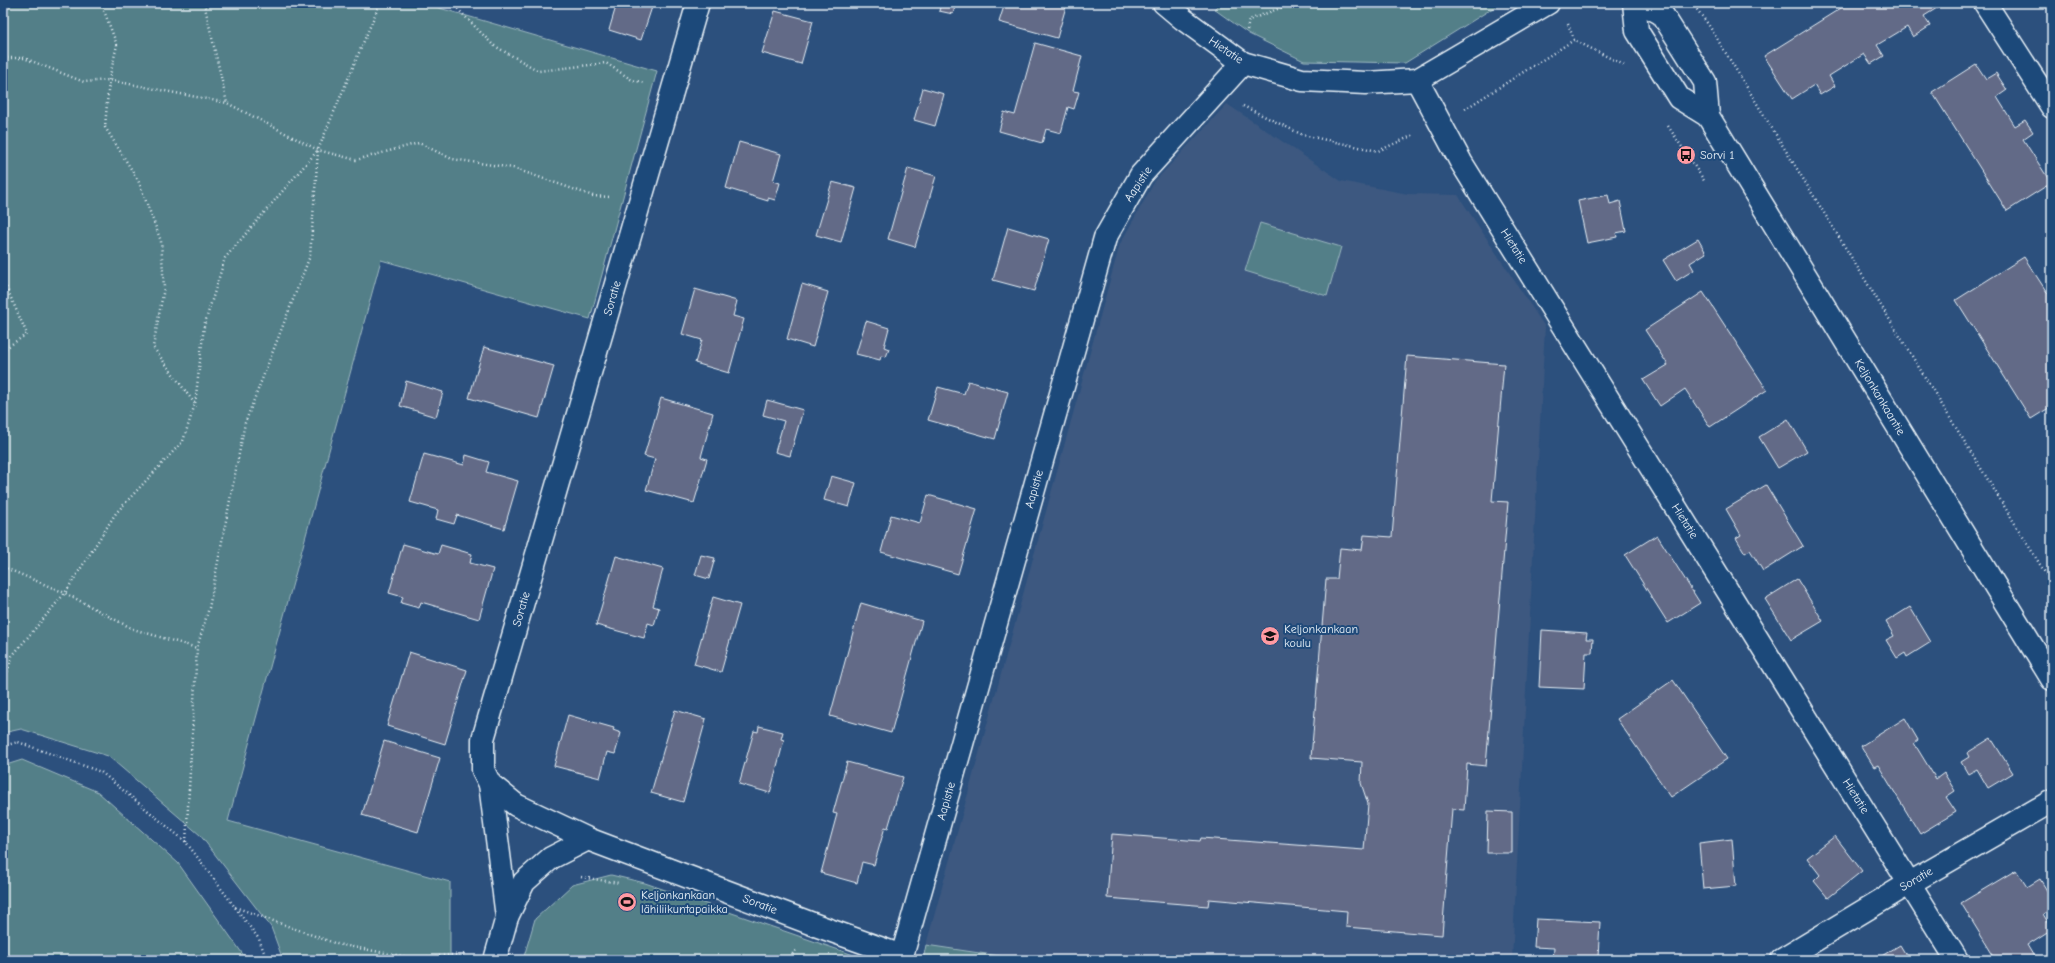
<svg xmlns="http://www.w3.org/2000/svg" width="2055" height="963" font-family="'Comic Neue',sans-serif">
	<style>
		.built { fill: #3c5880 }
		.green { fill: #527f88; stroke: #9db8c0 }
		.building { fill: #626a87; stroke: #e8f1f8 }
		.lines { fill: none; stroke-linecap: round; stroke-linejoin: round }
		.minor-casing { stroke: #e8f1f8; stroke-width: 25 }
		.major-casing { stroke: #e8f1f8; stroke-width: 25 }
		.path { stroke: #e8f1f8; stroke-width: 2.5; stroke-dasharray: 1 3; stroke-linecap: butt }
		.minor { stroke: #1f4a7a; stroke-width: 22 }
		.major { stroke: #1f4a7a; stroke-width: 22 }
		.labels { text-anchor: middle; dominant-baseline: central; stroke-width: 4; stroke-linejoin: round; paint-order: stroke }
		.street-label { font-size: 12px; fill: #e8f1f8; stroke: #1f4a7a }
		.poi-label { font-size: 12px; fill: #e8f1f8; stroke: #1f4a7a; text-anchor: start }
	</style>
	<rect width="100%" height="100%" fill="#2c507d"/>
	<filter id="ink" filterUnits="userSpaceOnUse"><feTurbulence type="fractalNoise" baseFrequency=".025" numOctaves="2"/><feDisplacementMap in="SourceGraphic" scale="8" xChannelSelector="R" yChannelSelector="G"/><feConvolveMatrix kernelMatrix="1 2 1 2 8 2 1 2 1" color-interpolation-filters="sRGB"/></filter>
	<g filter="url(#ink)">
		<polygon class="built" points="1227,104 1341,181 1408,194 1458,195 1545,327 1512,960 1026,960 926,945 1120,244 1155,181"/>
		<g class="green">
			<polygon points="3,3 429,3 429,5 657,71 590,319 381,260 228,821 450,882 450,960 283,960 271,927 200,835 108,756 21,729 3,733"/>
			<polygon points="1221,3 1501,3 1405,63 1304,61 1249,34 1214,9"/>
			<polygon points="1260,223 1341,247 1327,296 1245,271"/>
			<polygon points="22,760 98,792 178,863 247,960 156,960 93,956 89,960 3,960 3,766"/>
			<polygon points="611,875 645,883 868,960 523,960 535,919 572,885"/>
			<polygon points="926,945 1026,960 923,960"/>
		</g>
		<g class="building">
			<polygon points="617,3 653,4 641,40 609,30"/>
			<polygon points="941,3 956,3 953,14 939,11"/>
			<polygon points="1005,3 1067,3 1057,38 999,22"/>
			<polygon points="1849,3 1941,3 1942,5 1924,16 1930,26 1913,37 1907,27 1877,45 1884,56 1871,64 1864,54 1829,76 1835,86 1820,95 1814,85 1792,99 1764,56"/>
			<polygon points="775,11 813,21 801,64 762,53"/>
			<polygon points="1035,43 1082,56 1073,91 1079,92 1074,109 1068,107 1061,133 1046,129 1042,143 999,131 1004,112 1015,115"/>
			<polygon points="1976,64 1986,79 1996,73 2007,90 1997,97 2015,126 2025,120 2033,132 2023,139 2051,183 2007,211 1932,92"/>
			<polygon points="923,88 944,94 935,126 914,120"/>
			<polygon points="739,142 781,154 773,181 780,183 775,200 768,198 768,201 726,188"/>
			<polygon points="908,168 936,176 915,247 888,239"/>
			<polygon points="832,182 856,188 841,242 816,235"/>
			<polygon points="1608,195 1610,204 1620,201 1626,231 1616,233 1617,237 1587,243 1578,201"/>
			<polygon points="1008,227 1049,239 1034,291 993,280"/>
			<polygon points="1698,239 1706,253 1690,263 1694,270 1676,281 1663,260"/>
			<polygon points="2024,257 2052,300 2052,406 2031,419 1956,300"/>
			<polygon points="802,284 828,292 813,347 787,339"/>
			<polygon points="695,289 737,301 733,316 744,319 729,373 695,363 702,340 682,334"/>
			<polygon points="1703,292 1767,390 1710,427 1685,389 1660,406 1643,380 1668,365 1645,330"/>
			<polygon points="866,321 889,328 884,347 889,349 886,357 881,356 880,360 856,354"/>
			<polygon points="484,347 554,366 539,418 469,398"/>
			<polygon points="1407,356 1504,364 1492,501 1508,502 1486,766 1467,764 1464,810 1452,809 1442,935 1346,927 1347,911 1209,899 1208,906 1107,898 1112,834 1200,841 1201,838 1364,850 1368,804 1361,783 1362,762 1311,758 1326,579 1337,579 1340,548 1362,550 1364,535 1392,537"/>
			<polygon points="406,381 443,392 436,417 400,406"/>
			<polygon points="968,381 1008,392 995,439 928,420 938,387 964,394"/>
			<polygon points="661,398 713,413 701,457 707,459 694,503 646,490 655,459 644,456"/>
			<polygon points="767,400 803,410 790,456 775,452 784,421 763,415"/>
			<polygon points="1788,419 1807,451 1778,468 1759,437"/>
			<polygon points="424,454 464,465 466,455 489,462 486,472 518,481 504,529 457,515 454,524 436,519 438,510 410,502"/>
			<polygon points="831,476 856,483 849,507 824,500"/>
			<polygon points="1766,485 1803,546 1763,571 1750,550 1745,553 1736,538 1741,535 1726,509"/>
			<polygon points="928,495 977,509 958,574 881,552 891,515 920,523"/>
			<polygon points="1657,535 1700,603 1668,623 1625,555"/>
			<polygon points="403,544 438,554 441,545 472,554 470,563 493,569 479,619 421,602 419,608 401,603 403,597 389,593"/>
			<polygon points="701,555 715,558 709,579 695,575"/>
			<polygon points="616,556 663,569 653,606 659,608 654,625 648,623 644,638 596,625"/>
			<polygon points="1797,579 1823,621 1791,640 1765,599"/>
			<polygon points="713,597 740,605 721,672 694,664"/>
			<polygon points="861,603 922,621 891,733 830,716"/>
			<polygon points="1910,607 1931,642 1907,657 1905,653 1897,658 1886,640 1894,636 1886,622"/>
			<polygon points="1542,630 1587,633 1586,639 1593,639 1592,653 1586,653 1584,689 1539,687"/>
			<polygon points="409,652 467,670 445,744 387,726"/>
			<polygon points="1673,680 1727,759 1671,797 1617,719"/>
			<polygon points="675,710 706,719 683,802 651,793"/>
			<polygon points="568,715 614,728 613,730 621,733 615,754 607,752 600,778 554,766"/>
			<polygon points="1905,718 1918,740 1914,743 1936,779 1944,773 1955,791 1946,797 1956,812 1920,834 1878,765 1874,767 1861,746"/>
			<polygon points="759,726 783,732 781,739 784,740 770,793 739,784 754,731 758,732"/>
			<polygon points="1991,738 2013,773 1988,788 1977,769 1968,774 1961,762 1969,757 1967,753"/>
			<polygon points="384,741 440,758 418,832 362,815"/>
			<polygon points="847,762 903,777 888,828 885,827 874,865 862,862 857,883 821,873 837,814 833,813"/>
			<polygon points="1488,811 1512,812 1512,853 1487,853"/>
			<polygon points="1835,836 1862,871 1828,898 1814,881 1820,875 1807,858"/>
			<polygon points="1732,839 1736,886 1703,889 1699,843"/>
			<polygon points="2016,870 2027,887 2040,879 2052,899 2052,908 2043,914 2052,929 2027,945 2036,960 1996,960 1961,903"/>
			<polygon points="1536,919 1600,922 1598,957 1604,957 1604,960 1553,960 1554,948 1534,947"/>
			<polygon points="1900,945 1909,960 1875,960"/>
		</g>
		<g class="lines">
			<g class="minor-casing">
				<g id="minor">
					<polyline points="698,3 483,739 483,770 490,784 516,805 588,839 818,926 902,956 1105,238 1141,175 1243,63"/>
					<polyline points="1164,3 1183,19 1243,63 1302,80 1366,83 1417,80 1548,3"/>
					<polyline points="1985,3 2052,107"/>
					<polyline points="1417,80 1461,162 1957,960"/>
					<polyline points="490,784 507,917 495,960"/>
					<polyline points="507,917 524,882 551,858 588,839"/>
					<polyline points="1782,960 1910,883 2052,801"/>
				</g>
			</g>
			<g class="major-casing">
				<g id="major">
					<polyline points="1634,3 1637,31 1679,98 1708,116 2052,679"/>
					<polyline points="1642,3 1662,14 1705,82 1708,116"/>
				</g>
			</g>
			<g class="path">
				<polyline points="101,3 117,45 109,80 105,127 138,180 161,241 164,288 153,347 195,404"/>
				<polyline points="204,3 227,103"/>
				<polyline points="452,3 493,45 539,71 606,63 632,80 645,83"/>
				<polyline points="1692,3 1708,24 2052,584"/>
				<polyline points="1568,24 1574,40 1624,65"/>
				<polyline points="1247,30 1249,20 1293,3"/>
				<polyline points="3,58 24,58 84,82 109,80 227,103 318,150 356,160 419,143 452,159 513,168 593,196 611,197"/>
				<polyline points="1243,106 1303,135 1378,151 1414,135"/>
				<polyline points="1465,109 1574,40"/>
				<polyline points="1668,126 1705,182"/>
				<polyline points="3,280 27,334 3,350"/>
				<polyline points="3,567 65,593 133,629 197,648"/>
				<polyline points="3,687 12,656 65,593 116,513 183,441 195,404 204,326 225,258 318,150 380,3"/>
				<polyline points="3,746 18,742 101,772 186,842 259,939 267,960"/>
				<polyline points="186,842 197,648 209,608 245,423 310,256 318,151"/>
				<polyline points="581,877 619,883"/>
				<polyline points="235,907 337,944 412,958 467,954"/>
				<polyline points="787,960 797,949"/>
			</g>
			<use href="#minor" class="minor"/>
			<use href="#major" class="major"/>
		</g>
	</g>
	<defs>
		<g id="bus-disc" transform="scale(1)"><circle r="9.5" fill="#ff9aa2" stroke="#1f4a7a"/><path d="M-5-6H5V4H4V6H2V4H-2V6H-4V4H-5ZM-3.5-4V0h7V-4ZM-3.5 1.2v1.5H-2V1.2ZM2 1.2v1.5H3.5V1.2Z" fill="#111"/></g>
		<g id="school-disc" transform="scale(1)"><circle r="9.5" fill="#ff9aa2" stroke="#1f4a7a"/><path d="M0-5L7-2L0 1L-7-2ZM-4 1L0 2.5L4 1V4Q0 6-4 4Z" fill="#111"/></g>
		<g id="stadium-disc" transform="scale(1)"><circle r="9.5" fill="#ff9aa2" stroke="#1f4a7a"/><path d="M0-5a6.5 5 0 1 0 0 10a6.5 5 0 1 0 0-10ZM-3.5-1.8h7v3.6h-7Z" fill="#111"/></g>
	</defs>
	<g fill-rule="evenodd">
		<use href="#bus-disc" x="1686" y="155"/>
		<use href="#school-disc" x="1270" y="636"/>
		<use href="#stadium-disc" x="627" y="902"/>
	</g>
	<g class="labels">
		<g class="street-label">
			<text transform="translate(1226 50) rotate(34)">Hietatie</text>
			<text transform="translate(1138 184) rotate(-56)">Aapistie</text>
			<text transform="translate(1514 246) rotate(58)">Hietatie</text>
			<text transform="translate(612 298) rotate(-74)">Soratie</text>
			<text transform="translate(1880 397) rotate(59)">Keljonkankaantie</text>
			<text transform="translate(1034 489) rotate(-74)">Aapistie</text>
			<text transform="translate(1685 521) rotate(58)">Hietatie</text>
			<text transform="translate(521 609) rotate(-74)">Soratie</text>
			<text transform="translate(1856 796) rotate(58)">Hietatie</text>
			<text transform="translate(946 801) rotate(-74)">Aapistie</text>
			<text transform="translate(1916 879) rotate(-30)">Soratie</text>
			<text transform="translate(760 904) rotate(21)">Soratie</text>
		</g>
		<g class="poi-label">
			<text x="1700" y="155">Sorvi 1</text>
			<text x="1284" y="629">Keljonkankaan<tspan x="1284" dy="14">koulu</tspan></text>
			<text x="641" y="895">Keljonkankaan<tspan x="641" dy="14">lähiliikuntapaikka</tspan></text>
		</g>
	</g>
	<rect width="2055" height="963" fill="none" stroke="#1f4a7a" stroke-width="16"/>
	<rect x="8" y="8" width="2039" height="947" fill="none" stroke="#e8f1f8" stroke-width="1.5" filter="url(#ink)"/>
</svg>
